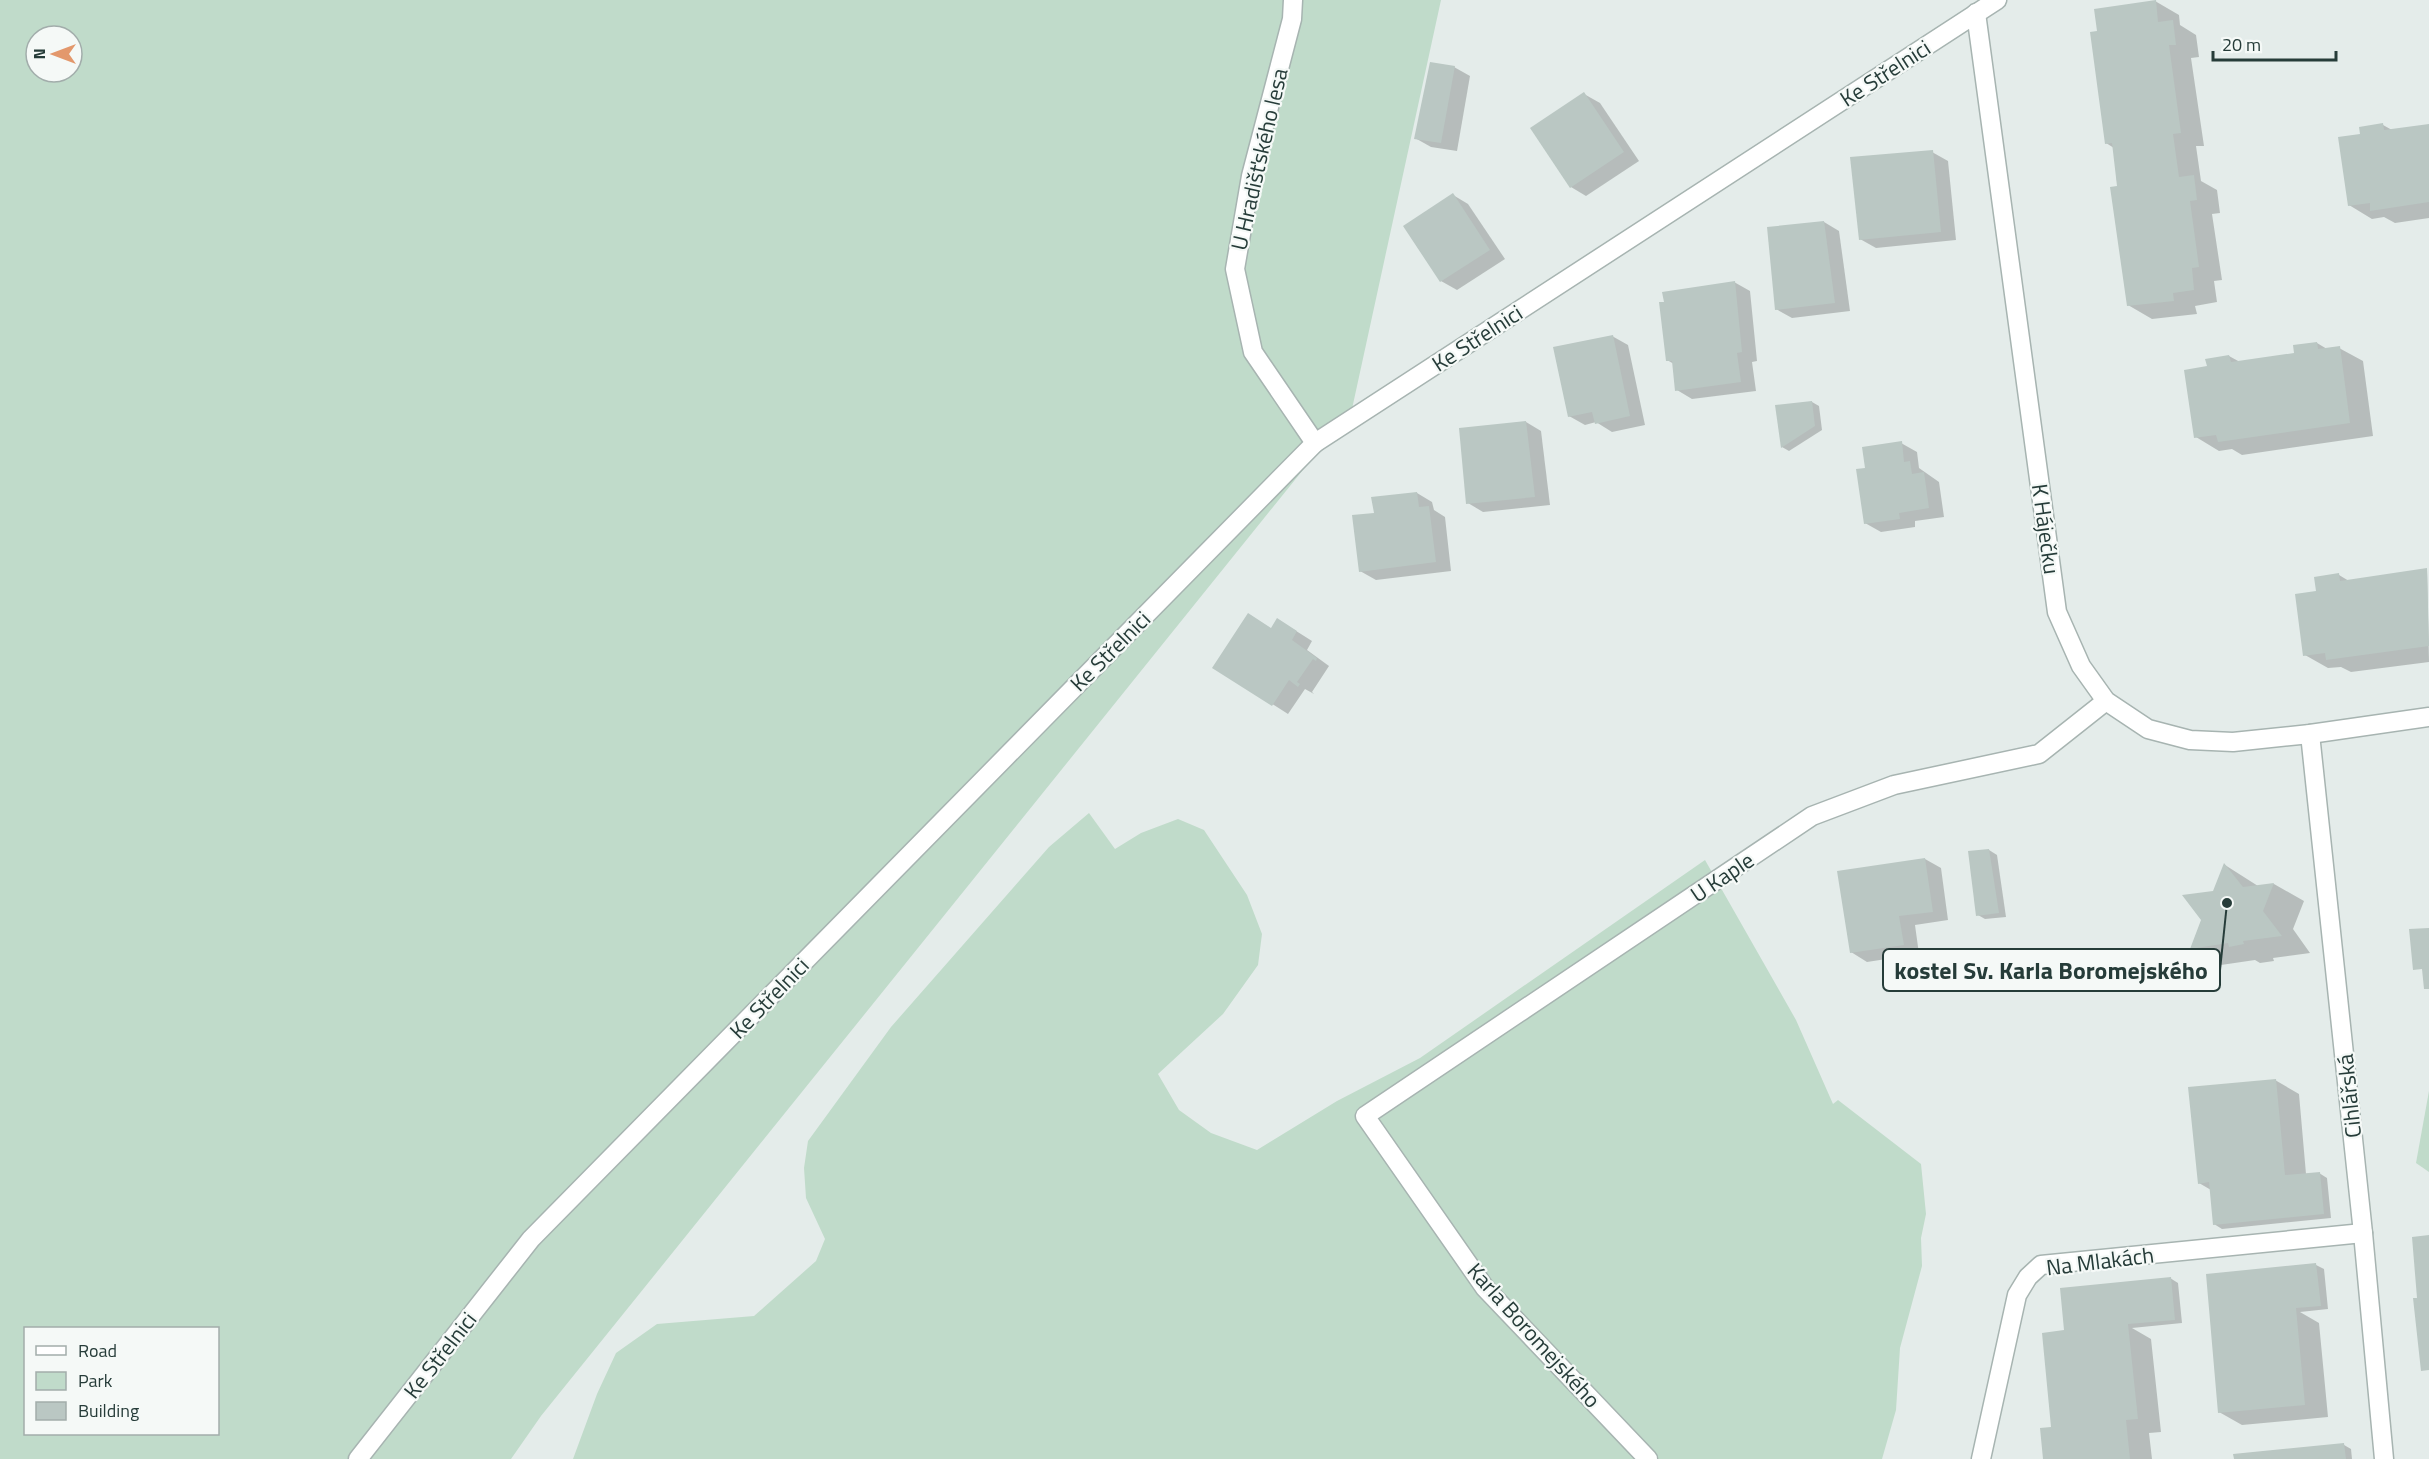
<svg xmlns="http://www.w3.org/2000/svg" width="2429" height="1459" font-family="'Titillium Web',sans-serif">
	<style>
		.green { fill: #c0dbca; fill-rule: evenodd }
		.shadow { fill: #0003 }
		.building { fill: #bac7c3 }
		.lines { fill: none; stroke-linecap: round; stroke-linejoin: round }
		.minor-casing { stroke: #a7b4b1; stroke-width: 21 }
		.minor { stroke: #fff; stroke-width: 18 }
		.labels { text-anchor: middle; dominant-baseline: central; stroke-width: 4.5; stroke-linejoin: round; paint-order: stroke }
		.street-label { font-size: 22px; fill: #263c39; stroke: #f5f9f7 }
		.leader { fill: none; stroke: #263c39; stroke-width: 2 }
		.callout-dot { fill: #263c39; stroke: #f5f9f7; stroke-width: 2 }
		.callout { fill: #f5f9f7; stroke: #263c39; stroke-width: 2 }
		.callout-label { font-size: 24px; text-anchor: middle; font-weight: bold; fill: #263c39 }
	</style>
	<rect width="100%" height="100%" fill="#e4ecea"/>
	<g class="green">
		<path d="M0,0H1441L1352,409L541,1416L511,1459H0ZM36,36H72V72H36ZM26,1328H218V1434H26Z"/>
		<polygon points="1089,813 1115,849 1141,833 1178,819 1204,830 1247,895 1262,934 1258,965 1223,1014 1158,1074 1179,1110 1211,1133 1257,1150 1337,1101 1420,1058 1705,860 1796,1020 1833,1104 1838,1100 1921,1164 1926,1214 1921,1238 1922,1266 1900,1348 1896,1410 1882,1459 573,1459 597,1394 616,1353 657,1324 754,1316 816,1261 825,1239 806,1198 804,1168 808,1141 891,1027 1049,847"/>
		<polygon points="2429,1091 2429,1172 2416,1163"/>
	</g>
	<g class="shadow">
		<polygon points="2155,1 2179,15 2180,25 2196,35 2199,57 2191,58 2204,146 2196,146 2201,181 2217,190 2220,213 2212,214 2222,280 2214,281 2217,302 2195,306 2197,314 2152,319 2128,305 2114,148 2106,143 2099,32"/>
		<polygon points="1454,67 1470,76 1457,151 1431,147 1415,138"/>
		<polygon points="1584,94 1600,103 1639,161 1586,196 1571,187"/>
		<polygon points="2383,125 2392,130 2429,125 2429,218 2395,223 2384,217 2372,219 2349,205 2362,135"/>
		<polygon points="1932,152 1948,161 1956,240 1876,248 1860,239"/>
		<polygon points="1453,195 1468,204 1505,259 1457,290 1441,281 1405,226"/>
		<polygon points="1824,222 1839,231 1850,311 1792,318 1776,309"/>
		<polygon points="1734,282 1750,291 1757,361 1752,362 1756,391 1692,399 1677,390 1674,364 1667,360"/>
		<polygon points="1612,336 1628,345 1645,425 1612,432 1596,422 1585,425 1569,416"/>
		<polygon points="2317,343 2327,349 2339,348 2363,361 2373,436 2242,455 2232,449 2219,451 2196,437 2208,367 2229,356 2240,362 2296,354"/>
		<polygon points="1812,402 1819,406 1822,430 1789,451 1782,447 1776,406"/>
		<polygon points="1526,422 1541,431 1550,505 1483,512 1468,503"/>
		<polygon points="1901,443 1917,452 1919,468 1939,482 1944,517 1915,521 1915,527 1881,532 1865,523 1867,469"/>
		<polygon points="1417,493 1432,502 1434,510 1445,517 1451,571 1376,580 1360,571 1375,514"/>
		<polygon points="2427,570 2429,662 2351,672 2341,667 2328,668 2305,655 2318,592 2339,575 2349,581"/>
		<polygon points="1293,629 1312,641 1307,650 1329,666 1312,692 1314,694 1305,689 1288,714 1214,667"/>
		<polygon points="1989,850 1997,855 2006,917 1985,919 1978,915"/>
		<polygon points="1925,859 1941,868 1948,920 1915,925 1919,954 1867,962 1851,952"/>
		<polygon points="2225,865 2258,886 2274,884 2304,901 2293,929 2310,953 2273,958 2274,961 2260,963 2255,960 2221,965 2192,948"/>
		<polygon points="2275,1080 2299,1094 2306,1174 2319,1173 2327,1178 2331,1218 2222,1229 2214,1224 2211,1190 2199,1183"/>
		<polygon points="2316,1265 2324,1269 2328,1309 2300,1312 2319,1323 2328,1417 2242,1425 2219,1412"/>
		<polygon points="2170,1278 2178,1283 2182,1323 2132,1328 2151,1339 2161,1432 2149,1433 2152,1459 2044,1459 2052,1428 2068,1331"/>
		<polygon points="2344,1445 2351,1449 2352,1459 2235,1459"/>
	</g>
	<g class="building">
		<polygon points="2156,0 2158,22 2173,20 2176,45 2169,45 2181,133 2173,134 2179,177 2194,175 2197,200 2190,201 2199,267 2192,268 2194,290 2173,293 2174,301 2127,306 2110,187 2117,186 2112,143 2105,144 2090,32 2097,31 2094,9"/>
		<polygon points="1430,62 1455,66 1441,143 1414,139"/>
		<polygon points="1584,92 1624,152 1570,188 1530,128"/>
		<polygon points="2383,123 2384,130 2429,124 2429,202 2370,211 2370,203 2348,206 2338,137 2360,134 2359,127"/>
		<polygon points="1933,150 1941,232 1859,240 1850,157"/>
		<polygon points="1453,193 1490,250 1440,282 1403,226"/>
		<polygon points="1824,221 1835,303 1775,310 1767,227"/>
		<polygon points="1735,281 1742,352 1737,353 1741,382 1675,391 1672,361 1666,361 1659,302 1664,302 1662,292"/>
		<polygon points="1613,335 1630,416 1595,424 1592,412 1568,417 1553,347"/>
		<polygon points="2317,342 2318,349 2340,346 2350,423 2218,442 2216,435 2194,438 2184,370 2207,366 2205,359 2229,355 2231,362 2294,353 2293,345"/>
		<polygon points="1812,401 1815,426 1781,448 1775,405"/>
		<polygon points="1526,421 1535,497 1466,504 1459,428"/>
		<polygon points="1902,441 1904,462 1910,461 1912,474 1924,472 1929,508 1899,513 1900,519 1864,524 1856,469 1865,468 1862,447"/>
		<polygon points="1417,492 1419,507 1429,506 1436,562 1359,572 1352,515 1374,513 1371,497"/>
		<polygon points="2427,568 2429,646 2326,660 2325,653 2303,656 2295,594 2316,591 2314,577 2339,573 2340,581"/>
		<polygon points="1248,613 1271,628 1277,618 1297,631 1292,640 1317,658 1316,661 1313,659 1297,682 1300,684 1298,687 1289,680 1272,706 1212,668"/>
		<polygon points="1989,849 1999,913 1976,916 1968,851"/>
		<polygon points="1925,858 1933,912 1899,916 1904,945 1850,953 1837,871"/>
		<polygon points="2224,863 2243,887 2274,883 2263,911 2282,936 2243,941 2244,944 2229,947 2228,943 2190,949 2201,920 2182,895 2213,891"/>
		<polygon points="2429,928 2429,989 2424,989 2422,969 2413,970 2409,929"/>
		<polygon points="2276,1079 2285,1175 2320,1172 2324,1214 2213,1225 2209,1182 2198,1184 2188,1087"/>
		<polygon points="2429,1235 2429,1370 2421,1371 2413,1298 2417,1298 2412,1237"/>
		<polygon points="2316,1263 2321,1306 2296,1308 2305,1405 2218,1413 2206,1274"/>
		<polygon points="2171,1277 2175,1320 2128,1324 2138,1419 2126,1420 2130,1459 2043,1459 2040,1428 2051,1427 2042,1333 2064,1330 2060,1288"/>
		<polygon points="2344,1443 2346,1459 2234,1459 2233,1454"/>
	</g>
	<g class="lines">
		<g class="minor-casing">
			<g id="minor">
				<polyline points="1293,0 1292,19 1251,176 1235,269 1253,352 1315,443"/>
				<polyline points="1976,13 2057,612 2081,666 2106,701 2148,729 2190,740 2233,742 2310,734 2429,717"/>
				<polyline points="2310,734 2363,1233 2384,1459"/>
				<polyline points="358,1459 531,1239 1315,443 1997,0"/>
				<polyline points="1648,1459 1485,1288 1365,1116 1812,816 1894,785 2039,754 2106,701"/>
				<polyline points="1981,1459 2017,1295 2028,1277 2041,1265 2363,1233"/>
			</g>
		</g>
		<use href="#minor" class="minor"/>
	</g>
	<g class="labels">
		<g class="street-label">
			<text transform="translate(1885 73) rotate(-33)">Ke Střelnici</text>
			<text transform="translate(1259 159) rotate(-77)">U Hradišťského lesa</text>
			<text transform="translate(1477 338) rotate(-33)">Ke Střelnici</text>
			<text transform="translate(2046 529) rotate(82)">K Háječku</text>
			<text transform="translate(1110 651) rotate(-45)">Ke Střelnici</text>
			<text transform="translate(1722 877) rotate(-34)">U Kaple</text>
			<text transform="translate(769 998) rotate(-46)">Ke Střelnici</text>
			<text transform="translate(2349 1096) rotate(-96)">Cihlářská</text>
			<text transform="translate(2100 1261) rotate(-7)">Na Mlakách</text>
			<text transform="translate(1534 1335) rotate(48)">Karla Boromejského</text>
			<text transform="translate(440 1355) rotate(-52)">Ke Střelnici</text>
		</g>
	</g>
	<path class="leader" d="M2227 903L2220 970"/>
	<circle class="callout-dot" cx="2227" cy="903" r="6"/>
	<rect class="callout" x="1883" y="949" width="337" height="42" rx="6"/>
	<g class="callout-label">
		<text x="2051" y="979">kostel Sv. Karla Boromejského</text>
	</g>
	<rect x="24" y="1327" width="195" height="108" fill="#f5f9f7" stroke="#a2adab" stroke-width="1.5"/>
	<rect x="36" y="1346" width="30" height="9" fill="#ffffff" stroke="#a2adab" stroke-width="1.5"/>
	<text x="78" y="1357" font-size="18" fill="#263c39">Road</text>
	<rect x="36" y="1372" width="30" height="18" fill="#c0dbca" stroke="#a2adab" stroke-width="1.5"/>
	<text x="78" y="1387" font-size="18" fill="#263c39">Park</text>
	<rect x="36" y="1402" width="30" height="18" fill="#bac7c3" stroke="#a2adab" stroke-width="1.5"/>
	<text x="78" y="1417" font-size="18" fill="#263c39">Building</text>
	<g transform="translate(54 54) rotate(270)"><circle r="28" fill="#f5f9f7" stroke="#a2adab" stroke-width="1.5"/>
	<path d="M0-4.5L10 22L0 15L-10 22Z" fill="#e3986c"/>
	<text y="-9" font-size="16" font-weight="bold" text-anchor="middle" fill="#263c39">N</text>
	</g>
	<path d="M2213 51v9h123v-9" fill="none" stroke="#263c39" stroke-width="3"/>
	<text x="2222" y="51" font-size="18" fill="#263c39" stroke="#f5f9f7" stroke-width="4.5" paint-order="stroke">20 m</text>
</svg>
